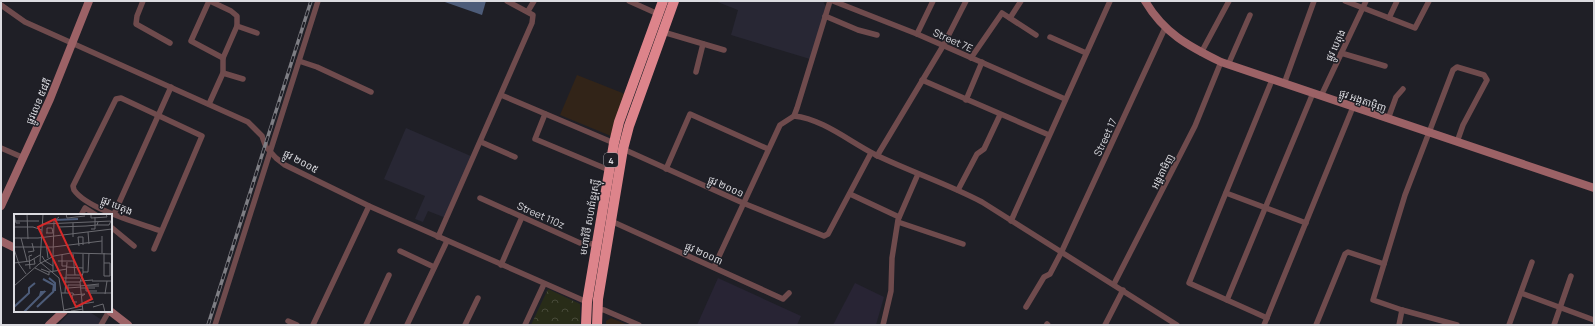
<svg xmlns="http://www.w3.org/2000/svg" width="1595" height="326" font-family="Manrope,'Noto Sans Khmer',sans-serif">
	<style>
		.commercial { fill: #322418 }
		.industrial { fill: #282434 }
		.built { fill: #282734 }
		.park { fill: url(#park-crowns) }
		.water { fill: #4d5c79 }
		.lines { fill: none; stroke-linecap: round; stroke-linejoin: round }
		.street { stroke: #6f4b4d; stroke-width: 5.5 }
		.secondary { stroke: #9c6266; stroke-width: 8 }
		.highway { stroke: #dd848b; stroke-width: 10 }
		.rail-casing { stroke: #7e7e84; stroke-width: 3.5 }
		.rail { stroke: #1f1f26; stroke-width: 2; stroke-dasharray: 6; stroke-linecap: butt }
		.labels { text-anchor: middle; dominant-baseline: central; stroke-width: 3; stroke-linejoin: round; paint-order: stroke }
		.shield { fill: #1f1f26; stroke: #a3a3a8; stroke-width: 1 }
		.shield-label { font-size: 9px; font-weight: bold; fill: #dbdbe0 }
		.street-label { font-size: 10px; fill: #dbdbe0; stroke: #1f1f26 }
		.inset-river { fill: none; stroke: #4d5c79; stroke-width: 2 }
		.inset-road { fill: none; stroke: #6a6a70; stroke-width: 1 }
		.view { fill: #d62828; fill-opacity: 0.15; stroke: #d62828; stroke-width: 2 }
		.inset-edge { fill: none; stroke: #dbdbe0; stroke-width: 2 }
	</style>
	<defs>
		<pattern id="park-crowns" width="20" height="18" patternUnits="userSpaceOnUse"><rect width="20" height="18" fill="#282c18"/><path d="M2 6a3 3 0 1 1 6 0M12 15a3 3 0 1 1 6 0" fill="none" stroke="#474a39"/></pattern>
	</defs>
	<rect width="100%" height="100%" fill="#1f1f26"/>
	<g class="commercial">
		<polygon points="577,75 625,94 611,136 560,115"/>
		<polygon points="611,318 628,325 606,325 606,321"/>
	</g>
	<g class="industrial">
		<polygon points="718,278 801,316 797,325 697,325"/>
		<polygon points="855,283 884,297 876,325 833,325"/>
	</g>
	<g class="built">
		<polygon points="715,1 823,1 826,7 810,59 731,35 738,10"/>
		<polygon points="406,128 473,157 446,218 428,211 423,222 415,219 425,196 384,179"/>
		<polygon points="71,311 88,311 102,320 99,325 58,325"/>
	</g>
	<polygon class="park" points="548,289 580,304 580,325 531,325"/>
	<polygon class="water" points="442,1 486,1 482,15"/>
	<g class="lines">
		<g class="street">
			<polyline points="143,1 137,16 136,24 170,43"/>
			<polyline points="209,1 191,41 223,58"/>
			<polyline points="629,1 658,14"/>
			<polyline points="833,1 917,34 1065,99"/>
			<polyline points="1345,1 1415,28 1429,1"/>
			<polyline points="1,5 25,22 248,122 262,136 266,147 276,158 285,165 369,206 587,302"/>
			<polyline points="528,11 534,1"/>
			<polyline points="825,16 858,30 877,35"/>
			<polyline points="1010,18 1021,1"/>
			<polyline points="1389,18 1397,1"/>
			<polyline points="237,26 257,33"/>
			<polyline points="663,32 724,50"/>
			<polyline points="917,34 933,1"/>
			<polyline points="1050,37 1086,53"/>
			<polyline points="1201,53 1229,1"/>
			<polyline points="1341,53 1385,66"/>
			<polyline points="971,58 1002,13 1036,35"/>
			<polyline points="299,61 317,67 371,92"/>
			<polyline points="1228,65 1250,15"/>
			<polyline points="696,72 703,44"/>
			<polyline points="223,73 243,79"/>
			<polyline points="922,80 1049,135"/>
			<polyline points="1284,84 1314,1"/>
			<polyline points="501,95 614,143"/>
			<polyline points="1321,96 1366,1"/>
			<polyline points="966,100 982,62"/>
			<polyline points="209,104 223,73 223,58 237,26 237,16 231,11 210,1"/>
			<polyline points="545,114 535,139 609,170"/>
			<path d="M794,116C823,119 850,142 876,155C911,172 948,184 982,202L1177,325"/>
			<polyline points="1388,119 1396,97 1403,89"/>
			<polyline points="481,142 515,157"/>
			<polyline points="1,148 24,158"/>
			<polyline points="623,149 743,203 824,236 828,234 871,153"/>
			<polyline points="877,156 943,46 966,1"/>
			<polyline points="666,169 690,114 768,149"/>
			<polyline points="958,190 977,154 984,149 1000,115"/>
			<polyline points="1226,193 1306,223"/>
			<polyline points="850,194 899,217"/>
			<polyline points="480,198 580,243 596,244"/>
			<polyline points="114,214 171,87"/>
			<polyline points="81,215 85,208 96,215"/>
			<polyline points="611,221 783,299 789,293"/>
			<polyline points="1011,221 1110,1"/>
			<polyline points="898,222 963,244"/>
			<polyline points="111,227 134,246"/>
			<polyline points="438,237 532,23 533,15 507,1"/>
			<path d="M154,249L202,136L121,98L116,99L73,186L74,190C87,209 139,223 161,231"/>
			<polyline points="400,251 434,267"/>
			<polyline points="501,265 522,217"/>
			<polyline points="714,267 780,125 794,116 797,108 830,1"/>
			<polyline points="1114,284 1195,126 1221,62"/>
			<polyline points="1521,293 1594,320"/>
			<polyline points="1227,300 1313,93"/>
			<polyline points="1026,307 1044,277 1050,274 1061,253 1165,28"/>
			<polyline points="598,309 604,310 639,325"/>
			<polyline points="1267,318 1189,283 1272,80"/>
			<polyline points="288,321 297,325"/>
			<polyline points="1047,324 1048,325"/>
			<polyline points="101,325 109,311"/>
			<polyline points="215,325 318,1"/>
			<polyline points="313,325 369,206"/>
			<polyline points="366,325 389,275"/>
			<polyline points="407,325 447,241"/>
			<polyline points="465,325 478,298"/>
			<polyline points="525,325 544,284"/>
			<polyline points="883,325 891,291 892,258 898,220 918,174"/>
			<polyline points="1105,325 1123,290"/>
			<polyline points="1264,325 1353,107"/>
			<polyline points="1316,325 1345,254 1348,252 1384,264"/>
			<polyline points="1399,325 1402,310"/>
			<polyline points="1457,325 1402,310 1373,300 1405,195 1453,70 1457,67 1484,75 1487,80 1463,125 1457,142"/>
			<polyline points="1509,325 1532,262"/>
			<polyline points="1554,325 1571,276"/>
		</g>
		<g class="secondary">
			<path d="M1145,1C1164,33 1188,46 1221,62L1594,188"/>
			<polyline points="1,206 50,99 89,1"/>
			<polyline points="1,241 15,248"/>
			<polyline points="110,311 128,325"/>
			<polyline points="49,325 64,311"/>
		</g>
		<g class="highway">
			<polyline points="586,325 587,302 614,143 619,122 663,1"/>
			<polyline points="597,325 598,299 623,149 629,126 674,1"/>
		</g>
		<g class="rail-casing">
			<polyline id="rail" points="208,325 311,1"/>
		</g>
		<use href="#rail" class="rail"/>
	</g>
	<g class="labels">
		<rect class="shield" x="604" y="153" width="14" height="14" rx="3"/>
		<g class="shield-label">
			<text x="611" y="160">4</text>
		</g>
		<g class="street-label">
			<text transform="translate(953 40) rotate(24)">Street 7E</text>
			<text transform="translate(1335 45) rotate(-65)">ផ្លូវ បេតុង</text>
			<text transform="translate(1363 100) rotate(19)">ផ្លូវ អង្តតាម៉ិញ</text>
			<text transform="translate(38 101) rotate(-67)">ផ្លូវលេខ ៥៨ភី</text>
			<text transform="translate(1105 137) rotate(-65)">Street 17</text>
			<text transform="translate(301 161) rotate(28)">ផ្លូវ ២០០៥</text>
			<text transform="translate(1162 171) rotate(-63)">អង្គតាមិញ</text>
			<text transform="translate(726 186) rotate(24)">ផ្លូវ ២០០១</text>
			<text transform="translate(117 205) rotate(23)">ផ្លូវ បេតុង</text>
			<text transform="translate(541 215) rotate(24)">Street 110z</text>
			<text transform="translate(589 217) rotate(-80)">មហាវិថី សហព័ន្ធរុស្ស៊ី</text>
			<text transform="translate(704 253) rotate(24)">ផ្លូវ ២០០៣</text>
		</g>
	</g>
	<g transform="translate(14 214)">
		<rect width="98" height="98" fill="#1f1f26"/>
		<path class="inset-river" d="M41,6L64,5M35,64L41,69V77M29,65L40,71L39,77M26,82L30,78H27L26,82M0,93L15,79V74L21,69M23,93L40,77M10,98L31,77"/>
		<path class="inset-road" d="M0,0L2,9H6M13,0L14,25M29,0L26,48L45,64L50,98M52,0L53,4L71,2M77,0V4L93,3L92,0M0,7H25M59,9V23M29,10L98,7M83,11H95L97,7M0,13H19L28,16M44,13L72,12L83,11L84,8M77,15H81V3M74,18L75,30M32,19H39L38,14H33V19M88,22V39M0,24H24L98,15M7,24L13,47M32,29L34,44M65,32L64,23H69V31M0,33H26M26,33H39M39,33L88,27M0,35L5,50M14,38L20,37L18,29M59,40L61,61M69,40V59L66,68L69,98M48,41V52H53M28,42L31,47L39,52M39,42L40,7L45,3M44,47H60M0,49L16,47L26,41M90,49H96V62H90V39M5,50L12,60M11,51L21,50L20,45M53,53L69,54M21,54L35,61V58M16,55L15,42L18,41M27,55L35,58L53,55M39,57V44M69,58H74L75,39M53,61H68M49,64H66M66,67L79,66M78,67H98M52,68H66M72,71V77H83M0,72L25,50L40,42L57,39L98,40M66,72L85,70M72,72H85M54,74L67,73M67,74H81M54,76V71H66M47,79H59L60,81M51,79L53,48M76,79H98M91,80L93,67M63,88H59L58,81L71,80L68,82M68,90L80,88M79,93L89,90L91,98M50,96L68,92M57,97L69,95"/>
		<path class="view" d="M41,5L78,85L62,93L24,13Z"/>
		<rect width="98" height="98" class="inset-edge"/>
	</g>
	<rect width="1595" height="326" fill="none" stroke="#dbdbe0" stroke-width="4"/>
</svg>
